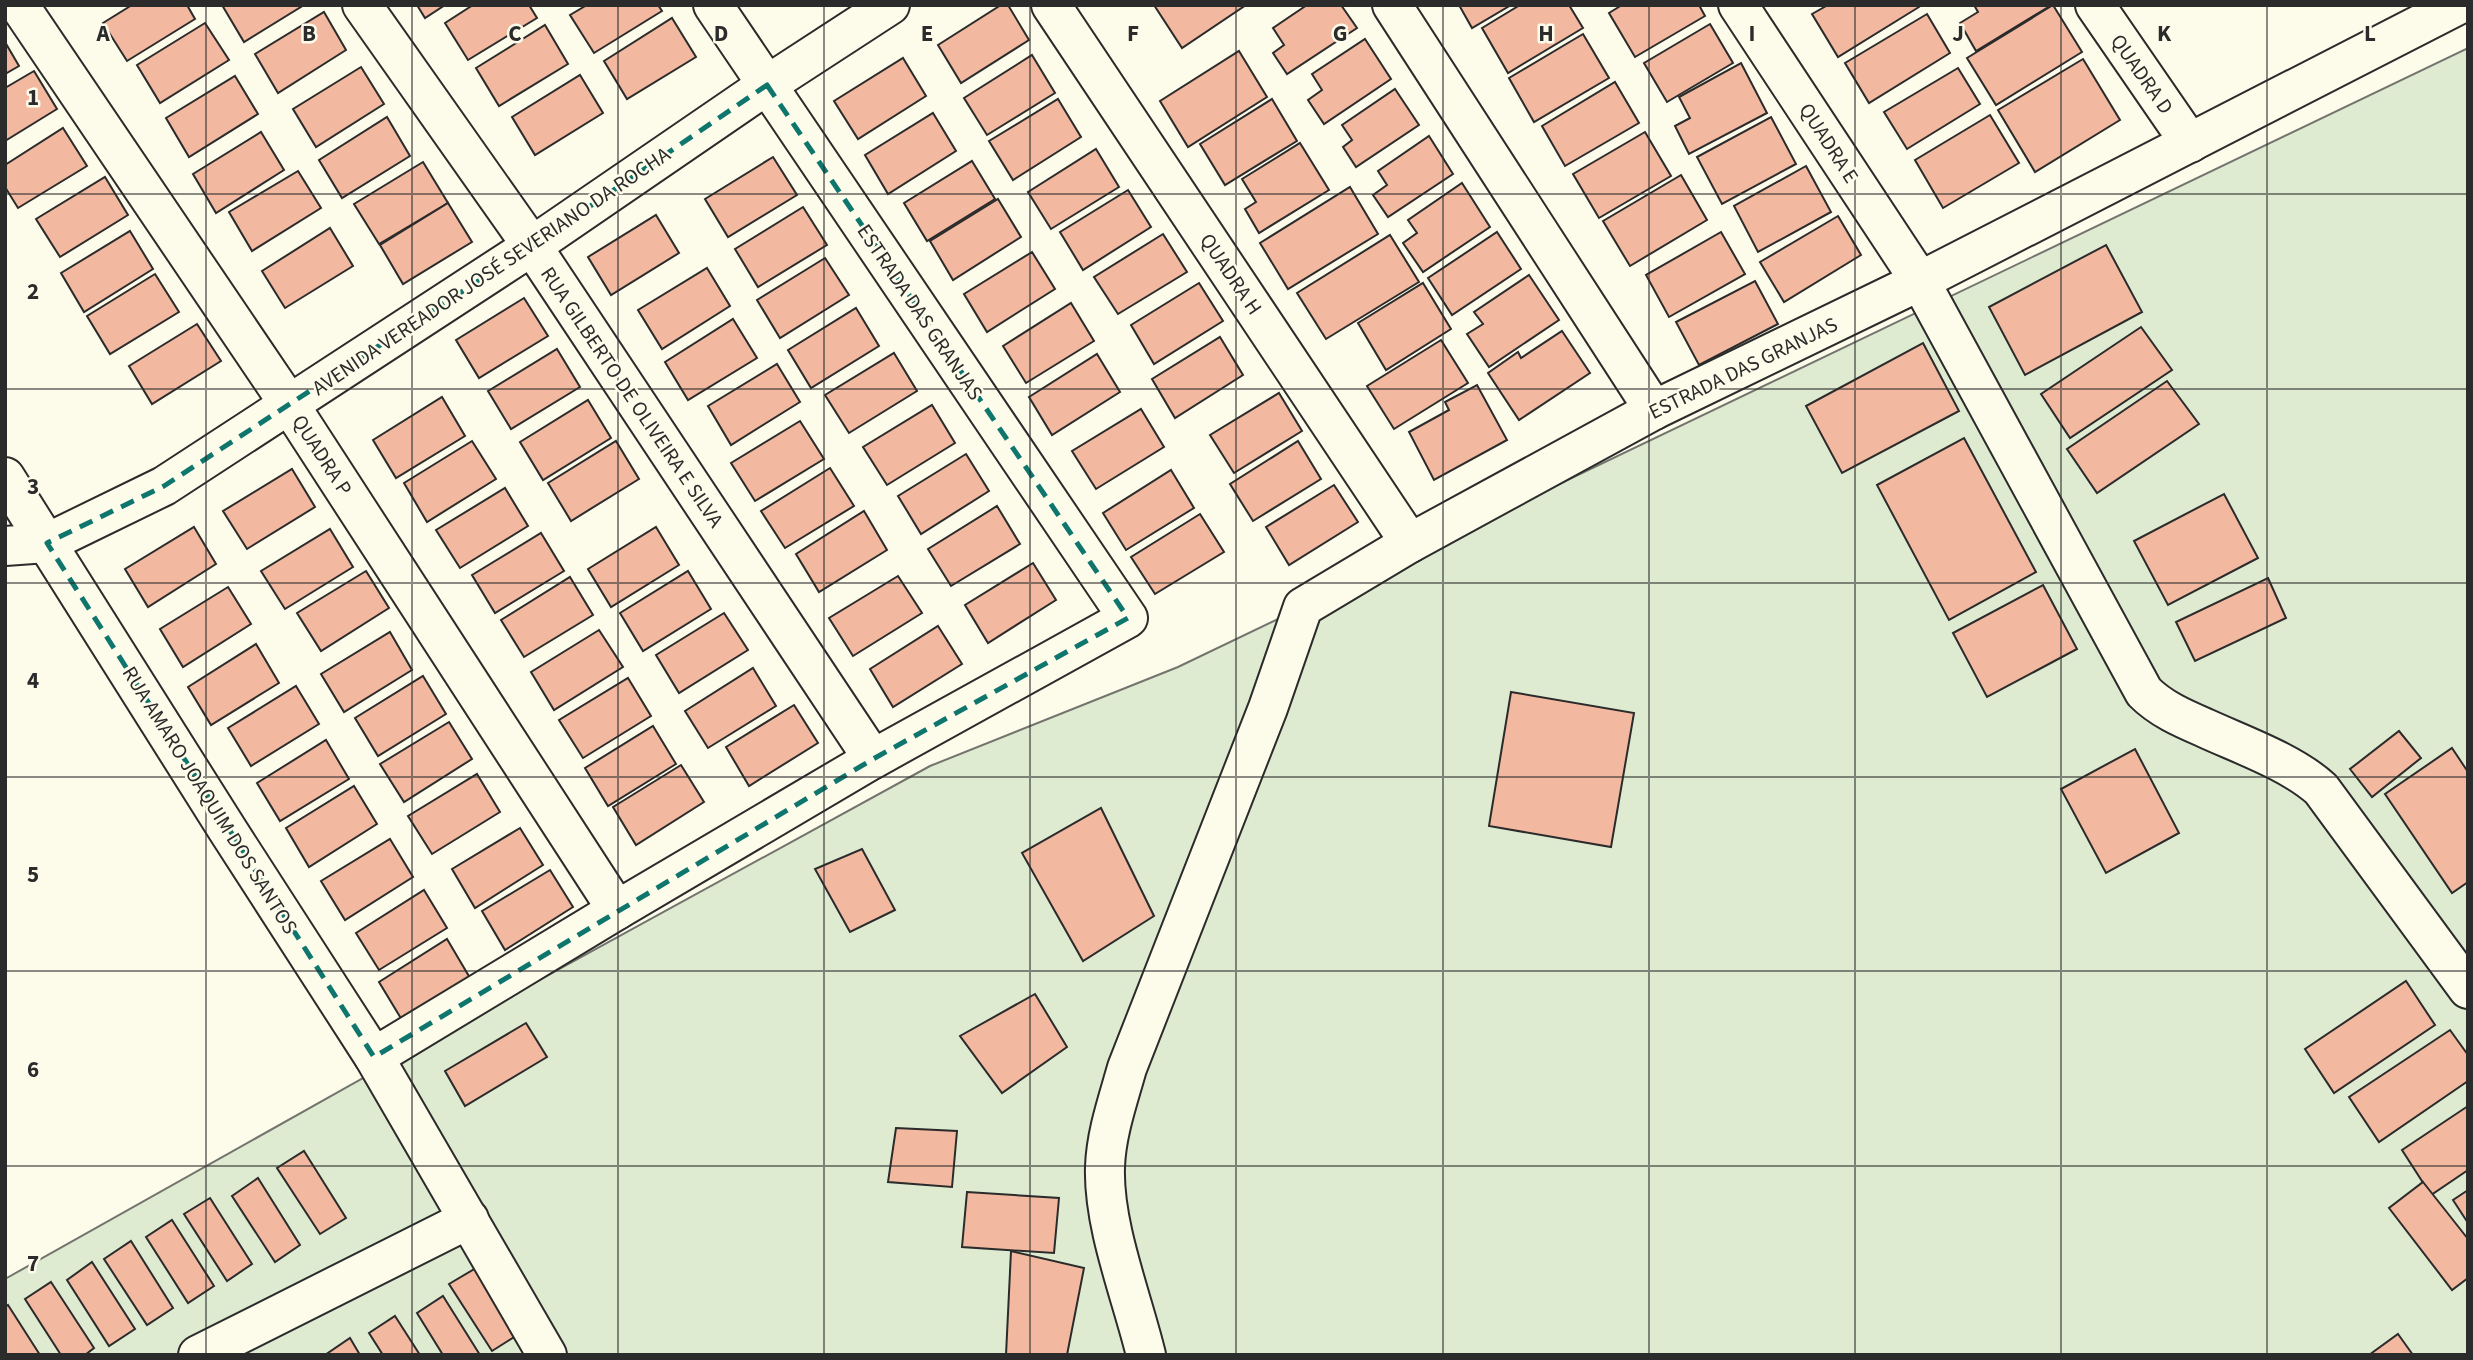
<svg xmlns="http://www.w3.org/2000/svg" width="2473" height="1360" font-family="'Source Sans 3',sans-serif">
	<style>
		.green { fill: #deebd1; stroke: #74746e; stroke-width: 2 }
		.building { fill: #f2b8a0; stroke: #2b2b2b; stroke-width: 2 }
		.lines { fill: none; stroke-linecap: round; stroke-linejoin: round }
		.minor-casing { stroke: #2b2b2b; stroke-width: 42 }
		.minor { stroke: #fdfbea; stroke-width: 38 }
		.marked { fill: none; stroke: #0f766e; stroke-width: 5; stroke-dasharray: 14 9; stroke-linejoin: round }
		.grid { fill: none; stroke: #2b2b2b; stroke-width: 2; stroke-opacity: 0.55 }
		.labels { text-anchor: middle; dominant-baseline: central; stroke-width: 5; stroke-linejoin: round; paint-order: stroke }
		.street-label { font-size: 21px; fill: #2b2b2b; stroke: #fdfbea }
		.grid-label { font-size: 23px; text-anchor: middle; font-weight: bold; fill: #2b2b2b; stroke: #fdfbea; stroke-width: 5; stroke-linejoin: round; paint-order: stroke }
	</style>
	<rect width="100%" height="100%" fill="#fdfbea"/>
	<polygon class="green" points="2468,48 2468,1355 5,1355 5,1279 470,1018 930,766 1178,667"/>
	<g class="building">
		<polygon points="132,5 187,5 195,19 127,61 103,23"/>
		<polygon points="222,5 304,5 244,42"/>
		<polygon points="417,5 445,5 425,18"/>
		<polygon points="473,5 529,5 537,18 468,60 445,23"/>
		<polygon points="587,5 658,5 662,11 594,53 570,15"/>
		<polygon points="1001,5 1008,5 1029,40 961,83 938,45"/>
		<polygon points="1154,5 1246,5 1182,48"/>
		<polygon points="1307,5 1341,5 1357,28 1287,74 1273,53 1284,45 1273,28"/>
		<polygon points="1459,5 1511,5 1472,28"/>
		<polygon points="1520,5 1569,5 1583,28 1508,73 1482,28"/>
		<polygon points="1622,5 1699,5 1705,16 1635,57 1609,13"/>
		<polygon points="1828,5 1918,5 1919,7 1838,57 1812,14"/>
		<polygon points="1974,5 2050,5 2050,6 1976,51 1960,23 1978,12"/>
		<polygon points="2053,5 2082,52 1996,105 1967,58"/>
		<polygon points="324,12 346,50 278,93 255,54"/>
		<polygon points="1927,14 1950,53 1869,103 1845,63"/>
		<polygon points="672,18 696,57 627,99 604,61"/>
		<polygon points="205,23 229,60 160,103 137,65"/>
		<polygon points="1710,24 1733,63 1667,102 1644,63"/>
		<polygon points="545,25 568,64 499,106 476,68"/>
		<polygon points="1583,34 1609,78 1534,122 1509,78"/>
		<polygon points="1365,39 1391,79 1324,124 1308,100 1322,90 1312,74"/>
		<polygon points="5,42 19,66 5,74"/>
		<polygon points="1239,51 1267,97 1188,147 1160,101"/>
		<polygon points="1032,55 1055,93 987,135 964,98"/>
		<polygon points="903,58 926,96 858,139 834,101"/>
		<polygon points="2083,59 2120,120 2035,172 1998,110"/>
		<polygon points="1741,63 1767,113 1689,154 1675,126 1690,118 1679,97"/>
		<polygon points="361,67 384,104 316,147 293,109"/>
		<polygon points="1958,68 1980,104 1907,149 1884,112"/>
		<polygon points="34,71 57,109 5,141 5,88"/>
		<polygon points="580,75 603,113 535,155 512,117"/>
		<polygon points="235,76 258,114 189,157 166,118"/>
		<polygon points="1615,82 1639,123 1565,166 1542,126"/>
		<polygon points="1395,89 1419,125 1356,167 1343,147 1352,140 1342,125"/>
		<polygon points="1058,99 1081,137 1013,180 989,141"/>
		<polygon points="1272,99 1297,141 1225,185 1200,144"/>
		<polygon points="933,113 956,151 888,194 865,155"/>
		<polygon points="1990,115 2019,163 1943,208 1915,160"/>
		<polygon points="387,117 410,156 342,198 319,160"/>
		<polygon points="1771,117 1796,164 1722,204 1697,157"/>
		<polygon points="63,128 87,166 18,208 5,187 5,165"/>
		<polygon points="261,132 284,170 216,213 193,174"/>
		<polygon points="1645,132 1671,176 1599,218 1573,174"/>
		<polygon points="1429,136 1453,174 1388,217 1373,195 1387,185 1378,171"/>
		<polygon points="1300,143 1329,190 1259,233 1245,209 1256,202 1242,179"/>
		<polygon points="1096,149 1119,187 1051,229 1028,192"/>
		<polygon points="773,157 797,195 728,237 705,199"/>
		<polygon points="972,161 995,199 927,241 904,203"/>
		<polygon points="423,162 448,203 379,244 354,204"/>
		<polygon points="1806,166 1831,212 1758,252 1734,206"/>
		<polygon points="298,171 321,208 252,251 229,212"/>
		<polygon points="1681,175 1707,220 1630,266 1603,221"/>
		<polygon points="105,177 128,215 60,257 36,219"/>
		<polygon points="1462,183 1490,227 1423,272 1403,243 1417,233 1408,220"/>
		<polygon points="1350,187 1378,234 1288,289 1260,243"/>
		<polygon points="1128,190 1151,227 1083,270 1060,232"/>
		<polygon points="998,199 1021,237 953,280 930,241"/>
		<polygon points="448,203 472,242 403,284 380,245"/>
		<polygon points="803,207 827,245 758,287 735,249"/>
		<polygon points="656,215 679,253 611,295 588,257"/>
		<polygon points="1838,216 1861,255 1784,302 1760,262"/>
		<polygon points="330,228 353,266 285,308 262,271"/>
		<polygon points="130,231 153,269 84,312 61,273"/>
		<polygon points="1497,232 1521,269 1452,315 1428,278"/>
		<polygon points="1721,232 1745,274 1669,317 1646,275"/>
		<polygon points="1163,234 1187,272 1118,314 1094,277"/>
		<polygon points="1390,235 1419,282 1326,339 1297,293"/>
		<polygon points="2106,245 2142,312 2025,375 1989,307"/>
		<polygon points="1032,252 1055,289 987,332 964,294"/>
		<polygon points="825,258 849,295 780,338 757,300"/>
		<polygon points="707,268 730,306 662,349 638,310"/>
		<polygon points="155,274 179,312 110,354 87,316"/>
		<polygon points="1529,275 1559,320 1489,367 1467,334 1483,324 1474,312"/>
		<polygon points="1755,281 1778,324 1699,365 1676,322"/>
		<polygon points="1199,283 1223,321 1154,364 1131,325"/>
		<polygon points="1423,283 1451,329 1386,370 1358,323"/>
		<polygon points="524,298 548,336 479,378 456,340"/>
		<polygon points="1071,303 1094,341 1026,383 1003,346"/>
		<polygon points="856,308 879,346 811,388 788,350"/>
		<polygon points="733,319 757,358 688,400 665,362"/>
		<polygon points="197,324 221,361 152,404 129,366"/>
		<polygon points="2141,327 2172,370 2070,438 2041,394"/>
		<polygon points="1562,331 1590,373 1519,420 1488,373 1518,352 1521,358"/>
		<polygon points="1220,337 1243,375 1175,418 1152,379"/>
		<polygon points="1441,340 1468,383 1394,429 1367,386"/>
		<polygon points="1923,343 1959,411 1842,473 1806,406"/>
		<polygon points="557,349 580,387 511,429 488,391"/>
		<polygon points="894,353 917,391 849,433 825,395"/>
		<polygon points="1097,354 1120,392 1052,435 1029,397"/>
		<polygon points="777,364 800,402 731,445 708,406"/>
		<polygon points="2167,381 2199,424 2097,493 2067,449"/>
		<polygon points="1477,385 1507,440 1434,480 1409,432 1449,410 1445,402"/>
		<polygon points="1279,393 1302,431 1234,473 1210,435"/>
		<polygon points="442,397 465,436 396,478 373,440"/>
		<polygon points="588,400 611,438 543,480 520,442"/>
		<polygon points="932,405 955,443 887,485 863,447"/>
		<polygon points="1141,409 1164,447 1096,489 1072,451"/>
		<polygon points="800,421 824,459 755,501 731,463"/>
		<polygon points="1964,438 2036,572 1949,620 1877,485"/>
		<polygon points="472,441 496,479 427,522 404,483"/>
		<polygon points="616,441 639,479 571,521 548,483"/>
		<polygon points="1298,441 1321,479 1253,521 1230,484"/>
		<polygon points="966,454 989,491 921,534 898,496"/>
		<polygon points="830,468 854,506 785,548 761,511"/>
		<polygon points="292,469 315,507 247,549 223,511"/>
		<polygon points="1171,470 1194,508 1126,550 1103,513"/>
		<polygon points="1334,485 1358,522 1289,565 1266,527"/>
		<polygon points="505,488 528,526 460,568 436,530"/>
		<polygon points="2224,494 2258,558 2168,605 2134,541"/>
		<polygon points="997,506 1020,544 951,586 928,549"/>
		<polygon points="864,511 887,550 819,592 796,554"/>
		<polygon points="1200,514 1224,552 1155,594 1131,557"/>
		<polygon points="194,527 216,564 148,607 125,569"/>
		<polygon points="656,527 679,565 611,607 588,569"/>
		<polygon points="330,529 353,567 285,609 261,571"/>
		<polygon points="541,533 564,571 495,613 472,575"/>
		<polygon points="1033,563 1056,600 988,643 965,605"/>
		<polygon points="366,571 389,608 321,651 297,613"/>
		<polygon points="688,571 711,609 643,651 620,613"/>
		<polygon points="898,576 922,613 853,656 829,618"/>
		<polygon points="570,577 593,615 524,657 501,620"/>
		<polygon points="2268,578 2286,618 2195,661 2176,622"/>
		<polygon points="2043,585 2077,649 1987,697 1953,633"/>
		<polygon points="228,587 251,624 183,667 160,629"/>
		<polygon points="724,613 748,650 679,693 656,655"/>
		<polygon points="938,626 962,664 893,707 870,669"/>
		<polygon points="599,630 623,667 554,710 531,672"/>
		<polygon points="390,632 412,670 344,712 321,674"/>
		<polygon points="256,644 279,683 211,725 188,687"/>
		<polygon points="753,668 776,706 708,748 685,711"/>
		<polygon points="423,676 446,714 378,756 355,718"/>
		<polygon points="628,678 651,716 583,758 559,720"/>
		<polygon points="296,686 319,724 251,766 228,728"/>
		<polygon points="1511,692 1634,713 1611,847 1489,826"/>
		<polygon points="794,705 818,743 749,786 726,747"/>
		<polygon points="449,722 472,759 404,802 380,764"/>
		<polygon points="653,726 676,764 608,806 585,768"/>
		<polygon points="2399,731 2421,758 2372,797 2350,769"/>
		<polygon points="326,740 349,779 280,821 257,783"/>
		<polygon points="2452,748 2468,772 2468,882 2452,893 2385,794"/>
		<polygon points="2135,749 2179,833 2106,873 2061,789"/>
		<polygon points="681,765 704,802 636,845 613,807"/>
		<polygon points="477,774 500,812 432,854 408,816"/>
		<polygon points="354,786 377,824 309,867 286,828"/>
		<polygon points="1101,808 1154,916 1083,961 1022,853"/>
		<polygon points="520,828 543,865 475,908 452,869"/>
		<polygon points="390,839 413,877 345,920 321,881"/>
		<polygon points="862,849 895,910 850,932 815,869"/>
		<polygon points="550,870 573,907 505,950 482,911"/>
		<polygon points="424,890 447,928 379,970 356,933"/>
		<polygon points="447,939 470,978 402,1020 379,982"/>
		<polygon points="2406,981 2435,1025 2334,1093 2305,1049"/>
		<polygon points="1035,994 1067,1047 1002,1093 960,1036"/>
		<polygon points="526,1023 547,1057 465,1106 445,1071"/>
		<polygon points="2450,1030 2468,1055 2468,1081 2379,1142 2349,1097"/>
		<polygon points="2468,1106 2468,1170 2431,1195 2402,1150"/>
		<polygon points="896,1128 957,1131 952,1187 888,1182"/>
		<polygon points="304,1151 346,1218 320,1234 277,1168"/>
		<polygon points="258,1178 300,1245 275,1262 232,1196"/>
		<polygon points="2423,1182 2468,1239 2468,1278 2452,1290 2389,1208"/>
		<polygon points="2468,1190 2468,1223 2453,1200"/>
		<polygon points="967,1192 1059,1198 1054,1253 962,1247"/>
		<polygon points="210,1198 252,1264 227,1281 184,1214"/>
		<polygon points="172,1220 214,1286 188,1303 146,1237"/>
		<polygon points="131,1241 173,1308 147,1325 104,1259"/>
		<polygon points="1011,1251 1084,1268 1067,1355 1006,1355"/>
		<polygon points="92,1262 135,1329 109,1346 67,1280"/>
		<polygon points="476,1268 519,1334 492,1351 449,1284"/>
		<polygon points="51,1282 94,1348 85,1355 61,1355 25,1299"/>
		<polygon points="443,1296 480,1355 443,1355 417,1313"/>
		<polygon points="8,1305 40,1355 5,1355 5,1307"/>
		<polygon points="395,1316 420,1355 383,1355 369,1333"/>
		<polygon points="2398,1334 2413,1355 2369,1355"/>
		<polygon points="350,1338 360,1355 325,1355"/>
	</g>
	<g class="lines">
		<g class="minor-casing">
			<g id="minor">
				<polyline points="19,5 289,404 617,910"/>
				<polyline points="362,5 532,246 873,759"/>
				<polyline points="1051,5 1410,543"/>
				<polyline points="1392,5 1654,410"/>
				<path d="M1738,5L1920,281L2144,692C2161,709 2182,718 2205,728C2242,745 2291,762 2321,789L2468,989"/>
				<polyline points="2095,5 2190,143"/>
				<polyline points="5,477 227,829 374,1057 547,1355"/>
				<polyline points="5,546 47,543 164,486 532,246 767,85 890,5"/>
				<polyline points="374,1057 617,910 873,759 1128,618 713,5"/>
				<polyline points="198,1355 469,1219"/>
				<path d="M1146,1355C1132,1297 1103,1226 1105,1167C1106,1134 1118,1100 1127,1068L1268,708L1303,607L1410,543L1654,410L1920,281L2458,5"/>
			</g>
		</g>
		<use href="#minor" class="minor"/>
	</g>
	<path class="marked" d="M767,85L1128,618L873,759L374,1057L47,543L164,486L532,246Z"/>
	<path class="grid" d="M206,5V1355M412,5V1355M618,5V1355M824,5V1355M1030,5V1355M1236,5V1355M1443,5V1355M1649,5V1355M1855,5V1355M2061,5V1355M2267,5V1355M5,194H2468M5,389H2468M5,583H2468M5,777H2468M5,971H2468M5,1166H2468"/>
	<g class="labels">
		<g class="street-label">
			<text transform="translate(2142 74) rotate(55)">QUADRA D</text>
			<text transform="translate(1829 143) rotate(57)">QUADRA E</text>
			<text transform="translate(491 271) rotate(-34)">AVENIDA VEREADOR JOSÉ SEVERIANO DA ROCHA</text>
			<text transform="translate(1231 274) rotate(56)">QUADRA H</text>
			<text transform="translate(920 312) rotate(56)">ESTRADA DAS GRANJAS</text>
			<text transform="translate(1743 368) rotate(-26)">ESTRADA DAS GRANJAS</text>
			<text transform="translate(632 397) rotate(56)">RUA GILBERTO DE OLIVEIRA E SILVA</text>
			<text transform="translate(322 455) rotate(57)">QUADRA P</text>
			<text transform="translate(210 800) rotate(58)">RUA AMARO JOAQUIM DOS SANTOS</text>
		</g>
	</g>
	<g class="grid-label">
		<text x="103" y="41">A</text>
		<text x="309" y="41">B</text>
		<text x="515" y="41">C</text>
		<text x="721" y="41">D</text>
		<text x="927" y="41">E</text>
		<text x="1133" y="41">F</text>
		<text x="1340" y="41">G</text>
		<text x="1546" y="41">H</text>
		<text x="1752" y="41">I</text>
		<text x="1958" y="41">J</text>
		<text x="2164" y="41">K</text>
		<text x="2370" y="41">L</text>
		<text x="33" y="105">1</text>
		<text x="33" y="299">2</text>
		<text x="33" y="494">3</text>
		<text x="33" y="688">4</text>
		<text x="33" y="882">5</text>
		<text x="33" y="1077">6</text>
		<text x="33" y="1271">7</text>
	</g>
	<rect width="2473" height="1360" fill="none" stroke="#2b2b2b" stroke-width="14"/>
</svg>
